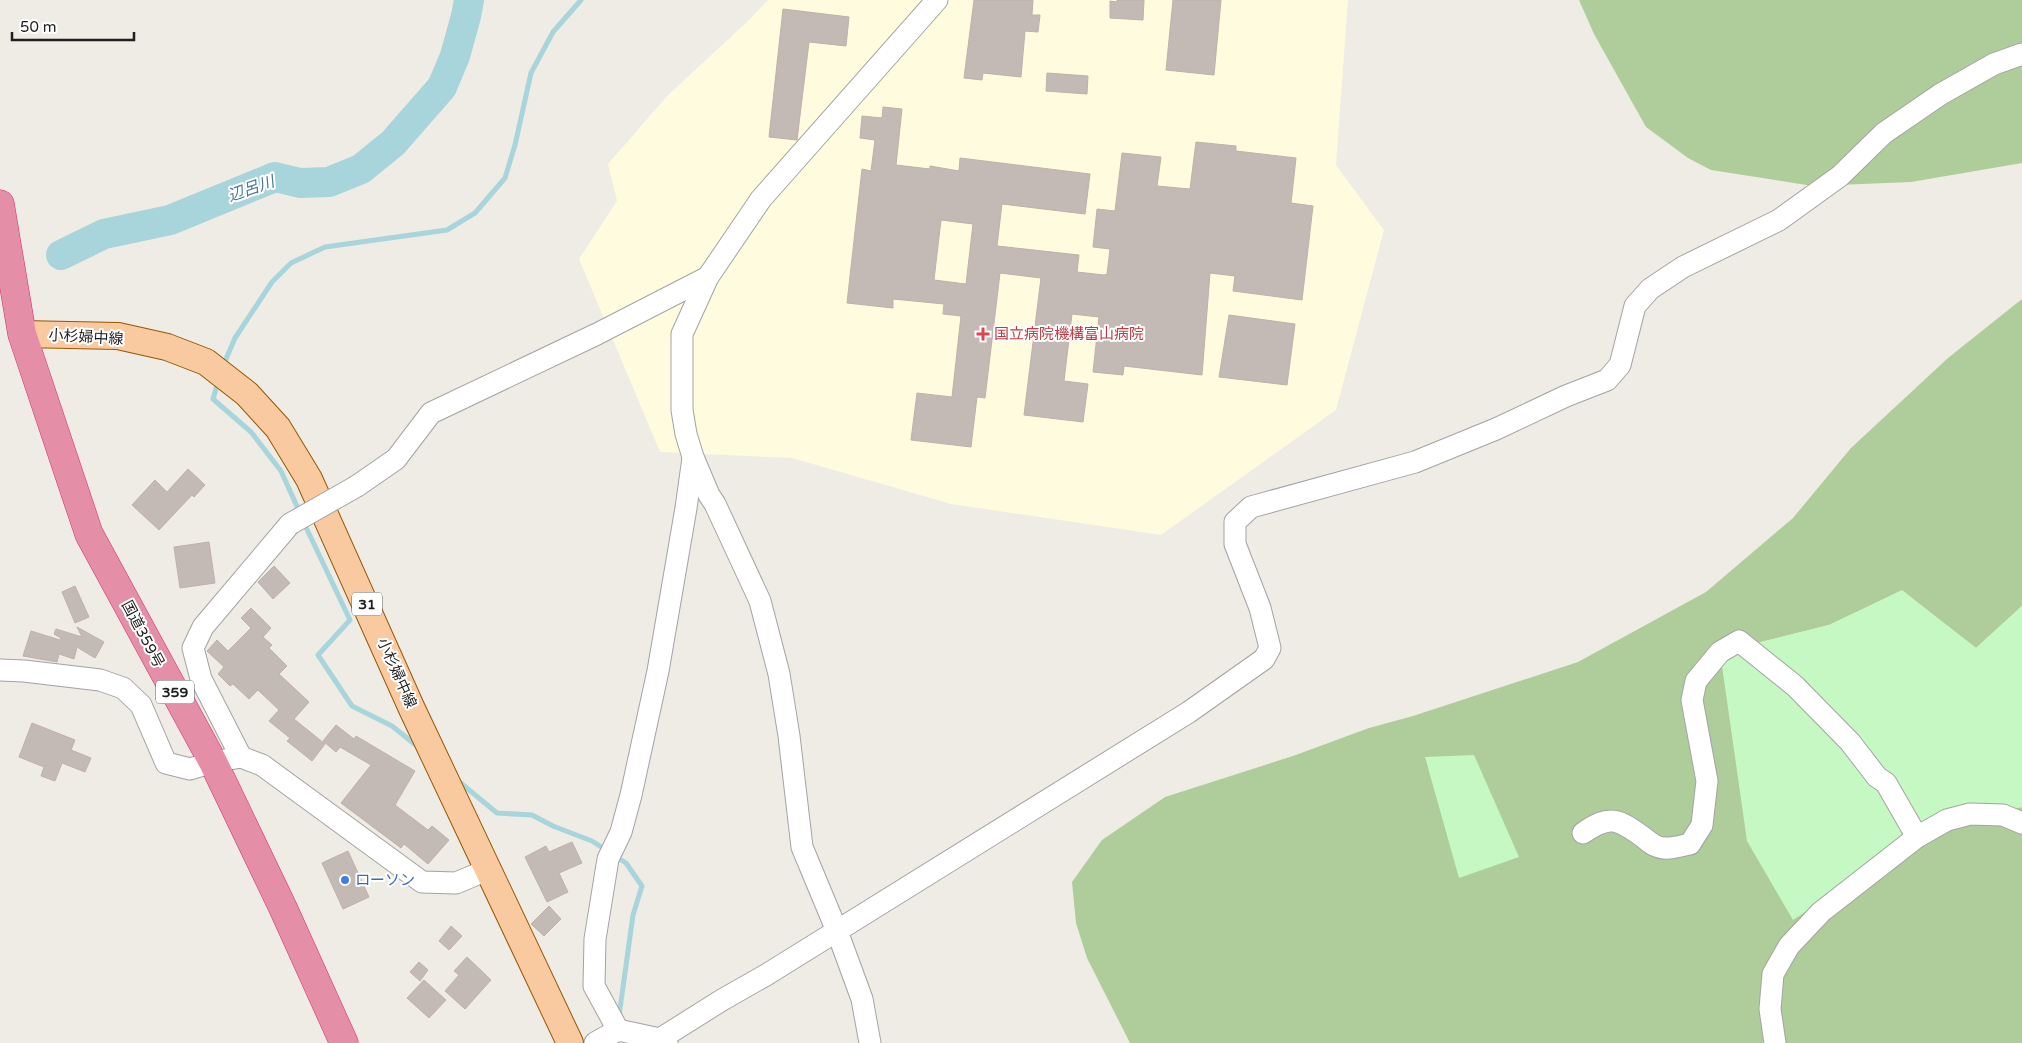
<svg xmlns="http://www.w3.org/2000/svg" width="2022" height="1043" font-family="'Varela Round','Noto Sans JP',sans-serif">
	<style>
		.education { fill: #fefbdf }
		.forest { fill: #afcd9b }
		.park { fill: #c5f8c3 }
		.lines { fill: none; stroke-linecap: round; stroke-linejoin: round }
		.stream { stroke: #a7d5db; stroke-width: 5 }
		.river { stroke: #a7d5db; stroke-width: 30 }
		.building { fill: #c4bab5; stroke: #c0b0a8; fill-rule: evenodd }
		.minor-casing { stroke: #a3a3a3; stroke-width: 23 }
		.major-casing { stroke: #955705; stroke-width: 28 }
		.highway-casing { stroke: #d52a76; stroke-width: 29 }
		.minor { stroke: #fff; stroke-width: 21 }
		.major { stroke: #f9caa0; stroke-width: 26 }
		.highway { stroke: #e48fa7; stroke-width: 28 }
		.minor-bridge-casing { stroke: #a3a3a3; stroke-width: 23; stroke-linecap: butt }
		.minor-bridge { stroke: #fff; stroke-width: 21 }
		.health-dot { fill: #e0444e; stroke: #fff; stroke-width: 2 }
		.shop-dot { fill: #3f7fe0; stroke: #fff; stroke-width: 2 }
		.labels { text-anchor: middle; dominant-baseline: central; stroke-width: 4; stroke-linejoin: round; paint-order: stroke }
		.shield { fill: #fff; stroke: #626262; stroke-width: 1 }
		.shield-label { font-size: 14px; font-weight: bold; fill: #1f1f1f }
		.health-label { font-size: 15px; fill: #be3a42; stroke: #fff; text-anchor: start }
		.street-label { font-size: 15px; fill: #1f1f1f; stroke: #fff }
		.shop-label { font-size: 15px; fill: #366cbe; stroke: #fff; text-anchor: start }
		.water-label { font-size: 16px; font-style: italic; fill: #487a9c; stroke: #fff }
	</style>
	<rect width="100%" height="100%" fill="#efebe5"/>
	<polygon class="education" points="768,0 1348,0 1336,165 1384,230 1336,410 1161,535 951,504 792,458 660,452 579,259 617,201 608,164 667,96 749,20"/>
	<g class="forest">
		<polygon points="1579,0 2022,0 2022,163 1911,182 1813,186 1711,170 1688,158 1646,127 1594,34"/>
		<polygon points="2022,299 2022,606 1976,648 1902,591 1829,625 1721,652 1947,820 2022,807 2022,1043 1130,1043 1087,958 1076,923 1072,882 1102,840 1165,797 1293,756 1369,728 1413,716 1578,662 1706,592 1793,518 1851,448 1948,358"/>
	</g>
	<g class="park">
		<polygon points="1902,590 1976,648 2022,606 2022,807 1947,820 1793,920 1747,841 1720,652 1829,625"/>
		<polygon points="1474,755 1519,857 1459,878 1425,757"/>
	</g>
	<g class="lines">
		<g class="stream">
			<polyline points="223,366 235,338 272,282 291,263 325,247 447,230 475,213 505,178 515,145 531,73 553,32 581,0"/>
			<polyline points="218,382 213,399 251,432 281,471 300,513"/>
			<polyline points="303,521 350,620 318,655 352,706 392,726 418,747"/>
			<polyline points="457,780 497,813 532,815 553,826 592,841 606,850"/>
			<polyline points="615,856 626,863 642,886 633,915 619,1016"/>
		</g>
		<polyline class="river" points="61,255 104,234 170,220 275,177 300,183 329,182 361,169 393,143 442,87 455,56 466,16 469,0"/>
	</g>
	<g class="building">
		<polygon points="974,0 1033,0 1032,15 1040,15 1038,32 1025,31 1021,77 983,73 982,80 964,78"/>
		<polygon points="1117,0 1144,0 1143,20 1110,18 1110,1 1117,2"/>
		<polygon points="1173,0 1221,0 1214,75 1166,70"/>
		<polygon points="783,9 849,17 846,46 809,42 797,140 769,137"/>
		<polygon points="1047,73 1088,76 1087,94 1046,91"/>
		<path d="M883,107L902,109L896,165L930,169V166L959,171L960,158L1090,174L1085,214L1002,204L997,246L1079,255L1077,272L1104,275L1107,274L1110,249L1093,247L1097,209L1115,211L1122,153L1161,157L1157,186L1190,189L1196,142L1236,146V151L1296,158L1291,203L1313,206L1302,300L1233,291L1235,276L1210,273L1202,375L1124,366L1123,375L1093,372L1099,317L1072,314L1064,381L1088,384L1083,422L1024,415L1041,278L1000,273L985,398L977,397L971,447L911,440L917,393L952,397L961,316L943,314L944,304L893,299V308L847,303L862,169L871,171L875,140L860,138L862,116L882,118ZM941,220L973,224L966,284L934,280Z"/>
		<polygon points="1229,315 1295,324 1287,385 1219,377"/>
		<polygon points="188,469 205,485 194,497 192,495 159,530 132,505 155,480 167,492"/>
		<polygon points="209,542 215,583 180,588 174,547"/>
		<polygon points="274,566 290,583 273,599 258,582"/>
		<polygon points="75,586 89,617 75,623 62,592"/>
		<polygon points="251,608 271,628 263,637 272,645 269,648 287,666 279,674 309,702 294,719 325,744 312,761 287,741 290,738 269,721 279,710 258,690 249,699 233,684 230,686 218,674 224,667 207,651 217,640 228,651 251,628 241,618"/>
		<polygon points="77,627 104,642 95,658 77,647 74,659 59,654 57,662 23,656 31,631 60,640 61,638 54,634 56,629 82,637"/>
		<polygon points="32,723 75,740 71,750 91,758 85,772 62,763 55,781 41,776 44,767 19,757"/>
		<polygon points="336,725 354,739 356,736 415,771 395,805 428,830 432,826 449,840 428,864 404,844 401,848 341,803 371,765 340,747 336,752 323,741"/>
		<polygon points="572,842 582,863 559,873 568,892 547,902 525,857 546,846 549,852"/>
		<polygon points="348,851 369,897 343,909 322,863"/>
		<polygon points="549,906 561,919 544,936 531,924"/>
		<polygon points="451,926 462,936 449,950 439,941"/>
		<polygon points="467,957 491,980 465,1009 445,991 459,975 454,971"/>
		<polygon points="419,962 428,970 420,981 410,972"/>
		<polygon points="424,980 446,1000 429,1018 407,998"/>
	</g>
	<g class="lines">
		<g class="minor-casing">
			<g id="minor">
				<polyline points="357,486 396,459 431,413 597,334 708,277"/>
				<polyline points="0,670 24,671 100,680 123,688 141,705 166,763 190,769 213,762 241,757 262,765 422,882 456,883 487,870"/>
				<polyline points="241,757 201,679 193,648 203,627 290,524"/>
				<path d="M1583,833C1610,814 1618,819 1643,837C1647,840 1651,844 1656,846C1667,851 1679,846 1690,844L1702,825L1707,781L1692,700L1696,681L1720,652L1739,641L1795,686L1850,742L1877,777L1886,783L1917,837"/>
				<polyline points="618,1030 594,986 595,939 608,859 621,832 631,795 658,671 686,508 693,458"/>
				<polyline points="660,1039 722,1000 766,975 1189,712 1264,659 1270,648 1260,608 1235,544 1235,522 1251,507 1415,462 1496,429 1566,396 1607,380 1620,365 1635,306 1650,289 1683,267 1779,220 1840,176 1884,133 1941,94 1994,64 2022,54"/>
				<polyline points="595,1043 618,1030 660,1039 667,1043"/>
				<polyline points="870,1043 862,999 837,931 802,847 789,736 779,674 760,601 715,504 709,495 693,457 686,434 682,410 682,334 708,277 761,199 937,0"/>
				<polyline points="1775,1043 1770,1009 1773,974 1789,946 1821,912 1917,837 1947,820 1970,814 2003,815 2022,823"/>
			</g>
		</g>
		<g class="major-casing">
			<polyline id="major" points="22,334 118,336 167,347 206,362 247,394 278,428 309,479 412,709 570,1043"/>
		</g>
		<g class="highway-casing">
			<polyline id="highway" points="0,204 22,334 89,534 213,762 283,908 344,1043"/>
		</g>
		<use href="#minor" class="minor"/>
		<use href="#major" class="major"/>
		<use href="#highway" class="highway"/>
		<g class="minor-bridge-casing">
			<polyline id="minor-bridge" points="290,524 357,486"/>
		</g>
		<use href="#minor-bridge" class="minor-bridge"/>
	</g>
	<path class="health-dot" d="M980.5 326.5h5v5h5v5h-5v5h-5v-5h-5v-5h5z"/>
	<circle class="shop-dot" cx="345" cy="880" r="5"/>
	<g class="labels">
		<g class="shield">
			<rect x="352" y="592.5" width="30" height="23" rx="4"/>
			<rect x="156" y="680.5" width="38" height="23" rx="4"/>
		</g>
		<g class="shield-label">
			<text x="367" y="604">31</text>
			<text x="175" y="692">359</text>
		</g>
		<g class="health-label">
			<text x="994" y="334">国立病院機構富山病院</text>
		</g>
		<g class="street-label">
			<text transform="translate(86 337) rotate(3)">小杉婦中線</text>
			<text transform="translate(143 634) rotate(62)">国道359号</text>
			<text transform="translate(397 673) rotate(66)">小杉婦中線</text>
		</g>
		<g class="shop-label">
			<text x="355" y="880">ローソン</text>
		</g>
		<g class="water-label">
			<text transform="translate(251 189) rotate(-19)">辺呂川</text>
		</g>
	</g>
	<path d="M12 32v8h122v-8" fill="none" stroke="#1f1f1f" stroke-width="2.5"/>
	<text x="20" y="32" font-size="15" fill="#1f1f1f" stroke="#ffffff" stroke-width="4" paint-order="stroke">50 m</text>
</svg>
